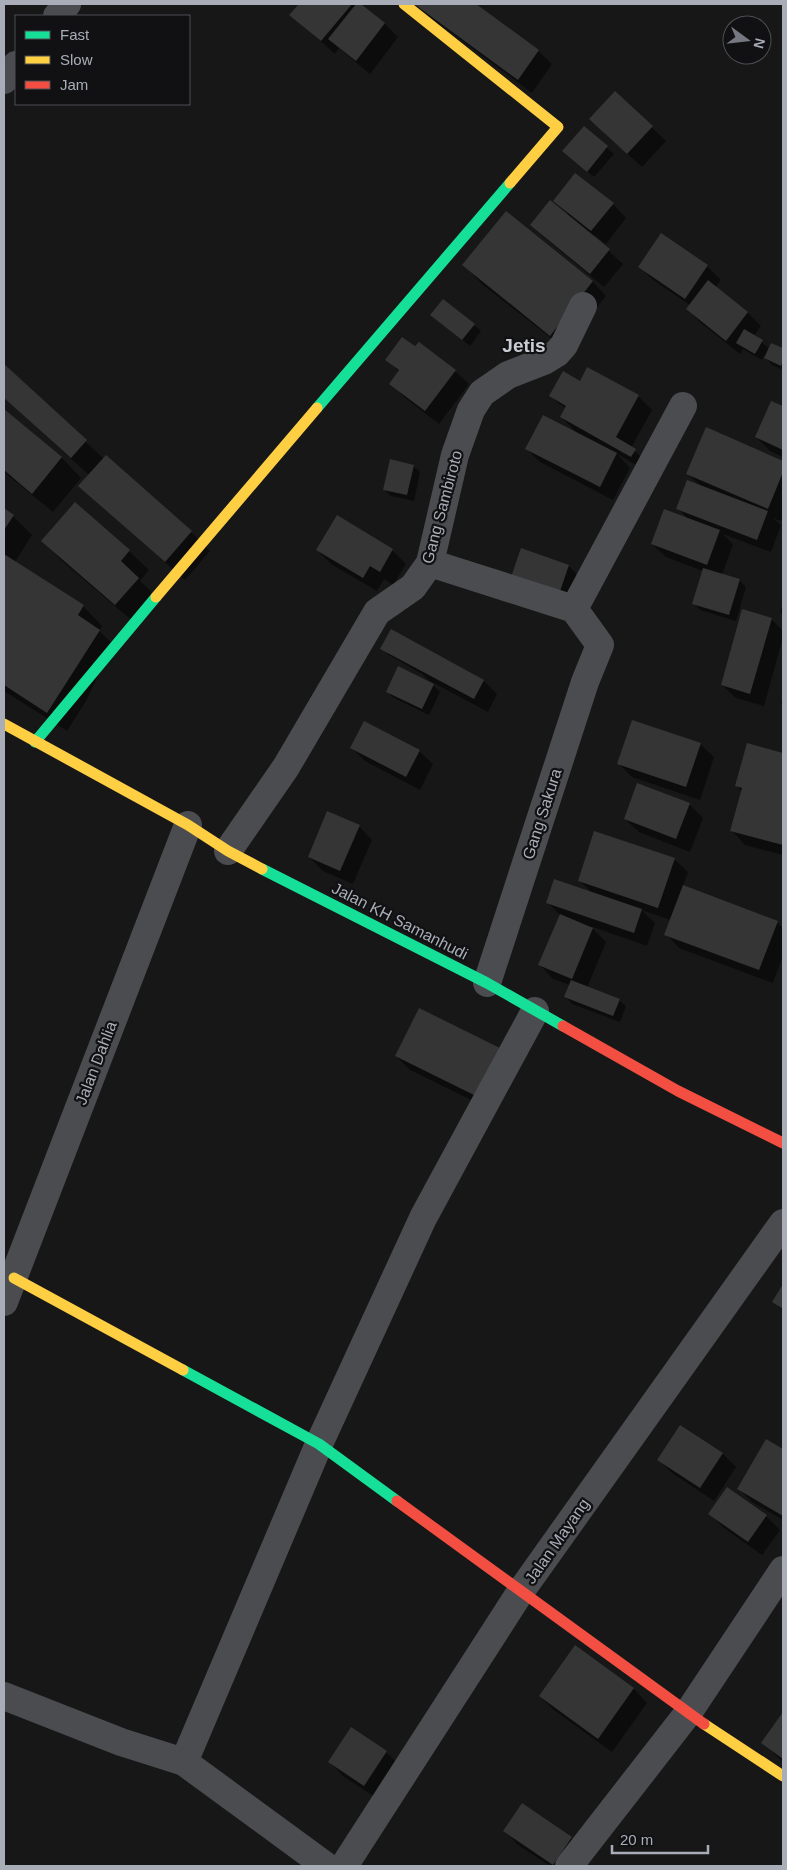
<svg xmlns="http://www.w3.org/2000/svg" width="787" height="1870" font-family="Arial,sans-serif">
	<style>
		.shadow { fill: #0007 }
		.building { fill: #353536 }
		.lines { fill: none; stroke-linecap: round; stroke-linejoin: round }
		.street { stroke: #4b4c50; stroke-width: 28 }
		.fast { stroke: #16e098; stroke-width: 11 }
		.slow { stroke: #ffcf43; stroke-width: 11 }
		.jam { stroke: #f24e42; stroke-width: 11 }
		.labels { text-anchor: middle; dominant-baseline: central; stroke-width: 4.5; stroke-linejoin: round; paint-order: stroke }
		.street-label { font-size: 16px; fill: #a8adb8; stroke: #111113 }
		.quarter-label { font-size: 19px; font-weight: bold; fill: #c9ccd4; stroke: #111113 }
	</style>
	<rect width="100%" height="100%" fill="#171717"/>
	<g class="shadow">
		<polygon points="300,4 359,4 385,24 398,37 370,74 339,48 335,54 291,15"/>
		<polygon points="413,4 474,4 538,51 552,64 532,93"/>
		<polygon points="615,93 666,141 642,167 604,133"/>
		<polygon points="584,128 614,154 594,177 571,158"/>
		<polygon points="555,201 613,204 626,218 606,244 594,235 593,237 623,264 604,287 545,238 531,225 566,215 568,214"/>
		<polygon points="506,213 593,282 606,296 564,348 483,285 464,265"/>
		<polygon points="639,266 707,266 721,280 715,288 748,313 761,326 754,336 770,349 772,344 783,350 783,370 772,365 764,356 762,360 743,349 740,354 701,323 687,309 690,305 653,280"/>
		<polygon points="432,315 474,325 481,331 470,346"/>
		<polygon points="419,344 455,371 469,384 439,424 404,397 391,383 399,372 387,359 416,348"/>
		<polygon points="4,366 104,459 191,532 210,551 185,580 100,505 80,486 89,475 4,398"/>
		<polygon points="580,382 638,396 652,410 631,448 648,463 645,470 617,454 630,468 613,500 540,462 527,449 579,435 561,417 566,408 558,403 551,396"/>
		<polygon points="772,402 783,407 783,457 770,451 756,437"/>
		<polygon points="4,410 62,458 81,478 53,512 4,472"/>
		<polygon points="707,429 783,462 783,517 781,521 773,518 781,525 771,552 723,534 733,544 722,575 739,580 746,587 736,621 700,610 694,603 703,571 666,557 652,544 688,519 678,508 701,486 687,473"/>
		<polygon points="413,466 420,472 414,501 391,496 384,490"/>
		<polygon points="4,510 13,516 32,535 15,562 83,606 102,626 99,631 113,644 86,701 67,731 4,691"/>
		<polygon points="43,541 129,551 149,570 140,581 158,598 136,624 62,561"/>
		<polygon points="317,550 392,550 406,564 393,585 384,579 377,591 331,564"/>
		<polygon points="522,550 569,566 582,580 572,607"/>
		<polygon points="783,602 783,615 780,612"/>
		<polygon points="771,619 783,631 783,637 764,706 736,698 722,685"/>
		<polygon points="391,631 484,681 497,694 488,712 430,681 422,674 389,655 382,649"/>
		<polygon points="433,685 440,692 429,715 394,698 387,692"/>
		<polygon points="783,696 783,706 781,704"/>
		<polygon points="700,744 714,757 700,800 632,777 619,764"/>
		<polygon points="748,745 783,755 783,855 745,845 732,831 742,792 737,786"/>
		<polygon points="352,748 419,751 433,764 420,790 365,761"/>
		<polygon points="689,804 703,818 690,852 639,832 625,819"/>
		<polygon points="359,826 372,840 353,884 323,871 309,857"/>
		<polygon points="674,859 688,872 683,886 777,922 783,928 783,955 773,983 679,948 666,934 671,920 641,910 655,923 647,946 590,926 606,942 587,988 619,1000 626,1006 620,1022 572,1004 566,997 570,985 553,979 540,965 560,915 548,903 592,893 579,880"/>
		<polygon points="420,1009 492,1110 410,1070 396,1056"/>
		<polygon points="783,1287 783,1311 774,1302"/>
		<polygon points="766,1441 783,1450 783,1520 752,1502 739,1489"/>
		<polygon points="722,1453 736,1467 714,1501 672,1473 659,1460"/>
		<polygon points="710,1514 766,1516 780,1530 762,1555 724,1528"/>
		<polygon points="634,1689 647,1703 612,1752 554,1710 540,1696"/>
		<polygon points="783,1715 783,1762 763,1743"/>
		<polygon points="386,1752 400,1766 378,1799 343,1776 330,1762"/>
		<polygon points="505,1831 571,1838 584,1852 574,1866 550,1866 518,1845"/>
	</g>
	<g class="building">
		<polygon points="299,4 352,4 321,41 289,15"/>
		<polygon points="356,4 361,4 385,23 356,61 328,39"/>
		<polygon points="414,4 476,4 539,50 518,80"/>
		<polygon points="615,91 653,126 627,154 589,119"/>
		<polygon points="584,126 608,146 587,172 562,151"/>
		<polygon points="575,173 614,203 591,231 553,201"/>
		<polygon points="550,200 610,249 590,274 530,225"/>
		<polygon points="506,211 593,281 550,336 462,265"/>
		<polygon points="661,233 708,265 685,299 638,267"/>
		<polygon points="708,280 748,312 726,341 686,309"/>
		<polygon points="443,299 475,324 462,340 430,315"/>
		<polygon points="744,329 763,340 755,354 736,343"/>
		<polygon points="402,337 415,346 419,342 456,370 425,411 389,384 399,370 385,360"/>
		<polygon points="771,343 783,348 783,360 781,366 764,358"/>
		<polygon points="4,364 87,440 71,458 4,398"/>
		<polygon points="587,367 639,395 616,437 636,449 631,457 560,417 566,406 549,396 563,371 580,381"/>
		<polygon points="771,401 783,406 783,450 755,437"/>
		<polygon points="4,409 62,457 32,494 4,470"/>
		<polygon points="543,415 617,453 600,487 525,449"/>
		<polygon points="706,427 783,461 783,472 768,509 686,474"/>
		<polygon points="106,455 192,531 165,562 78,486"/>
		<polygon points="390,459 414,465 407,495 383,490"/>
		<polygon points="687,480 768,511 757,540 676,509"/>
		<polygon points="75,502 130,550 121,561 139,578 115,605 41,541"/>
		<polygon points="4,508 14,515 4,530"/>
		<polygon points="664,509 720,530 707,565 651,544"/>
		<polygon points="337,515 393,549 380,572 370,566 363,578 316,550"/>
		<polygon points="521,548 569,565 559,594 511,577"/>
		<polygon points="4,554 84,605 78,615 100,630 47,713 4,685"/>
		<polygon points="703,568 740,579 729,615 692,604"/>
		<polygon points="742,609 772,618 750,694 721,685"/>
		<polygon points="391,629 484,680 474,699 380,649"/>
		<polygon points="398,666 434,684 422,709 386,692"/>
		<polygon points="632,720 701,743 686,787 617,764"/>
		<polygon points="364,721 420,750 406,777 350,748"/>
		<polygon points="747,743 783,753 783,845 730,831 742,788 735,786"/>
		<polygon points="637,783 690,803 676,839 624,819"/>
		<polygon points="327,811 360,825 340,871 308,857"/>
		<polygon points="594,831 675,858 658,908 578,881"/>
		<polygon points="554,879 642,909 634,933 546,903"/>
		<polygon points="683,885 778,921 759,970 664,935"/>
		<polygon points="560,914 593,928 572,979 538,965"/>
		<polygon points="571,980 620,999 613,1016 564,997"/>
		<polygon points="419,1008 502,1049 478,1097 395,1056"/>
		<polygon points="783,1284 783,1309 772,1302"/>
		<polygon points="680,1425 723,1453 700,1488 657,1460"/>
		<polygon points="766,1439 783,1449 783,1516 737,1489"/>
		<polygon points="727,1487 767,1515 748,1542 708,1514"/>
		<polygon points="575,1645 634,1688 598,1739 539,1696"/>
		<polygon points="783,1712 783,1759 761,1743"/>
		<polygon points="351,1727 387,1751 364,1786 328,1762"/>
		<polygon points="522,1803 572,1837 553,1865 503,1831"/>
	</g>
	<g class="lines">
		<g class="street">
			<polyline points="57,16 67,4"/>
			<polyline points="4,80 16,65"/>
			<polyline points="430,563 574,609 600,645 585,682 487,983"/>
			<polyline points="574,609 683,406"/>
			<polyline points="228,851 286,767 377,612 413,587 430,563 455,455 471,410 482,393 508,375 544,361 557,353 564,345 583,306"/>
			<polyline points="4,1302 188,825"/>
			<polyline points="4,1696 121,1742 184,1762 326,1866"/>
			<polyline points="184,1762 319,1444 423,1218 535,1011"/>
			<polyline points="344,1866 521,1591 783,1223"/>
			<polyline points="569,1866 688,1713 783,1570"/>
		</g>
		<g class="fast">
			<polyline points="317,408 510,183"/>
			<polyline points="35,742 156,597"/>
			<polyline points="262,869 487,983 563,1026"/>
			<polyline points="183,1370 319,1444 397,1501"/>
		</g>
		<g class="slow">
			<polyline points="404,4 558,127 510,183"/>
			<polyline points="156,597 317,408"/>
			<polyline points="4,724 188,825 228,851 262,869"/>
			<polyline points="14,1278 183,1370"/>
			<polyline points="704,1724 783,1776"/>
		</g>
		<g class="jam">
			<polyline points="563,1026 678,1091 783,1143"/>
			<polyline points="397,1501 704,1724"/>
		</g>
	</g>
	<g class="labels">
		<g class="street-label">
			<text transform="translate(442 507) rotate(-75)">Gang Sambiroto</text>
			<text transform="translate(542 814) rotate(-72)">Gang Sakura</text>
			<text transform="translate(400 921) rotate(27)">Jalan KH Samanhudi</text>
			<text transform="translate(96 1063) rotate(-69)">Jalan Dahlia</text>
			<text transform="translate(557 1541) rotate(-55)">Jalan Mayang</text>
		</g>
		<g class="quarter-label">
			<text x="524" y="345">Jetis</text>
		</g>
	</g>
	<rect width="787" height="1870" fill="none" stroke="#a8adb8" stroke-width="10"/>
	<rect x="15" y="15" width="175" height="90" fill="#111113" stroke="#4d4f55"/>
	<rect x="25" y="31" width="25" height="8" fill="#16e098" stroke="#4d4f55"/>
	<text x="60" y="40" font-size="15" fill="#a8adb8">Fast</text>
	<rect x="25" y="56" width="25" height="8" fill="#ffcf43" stroke="#4d4f55"/>
	<text x="60" y="65" font-size="15" fill="#a8adb8">Slow</text>
	<rect x="25" y="81" width="25" height="8" fill="#f24e42" stroke="#4d4f55"/>
	<text x="60" y="90" font-size="15" fill="#a8adb8">Jam</text>
	<g transform="translate(747 40) rotate(105)"><circle r="24" fill="#111113" stroke="#4d4f55"/>
	<path d="M0-4L9 19L0 12L-9 19Z" fill="#757880"/>
	<text y="-8" font-size="14" font-weight="bold" text-anchor="middle" fill="#a8adb8">N</text>
	</g>
	<path d="M612 1845v8h96v-8" fill="none" stroke="#a8adb8" stroke-width="2.5"/>
	<text x="620" y="1845" font-size="15" fill="#a8adb8" stroke="#111113" stroke-width="4" paint-order="stroke">20 m</text>
</svg>
